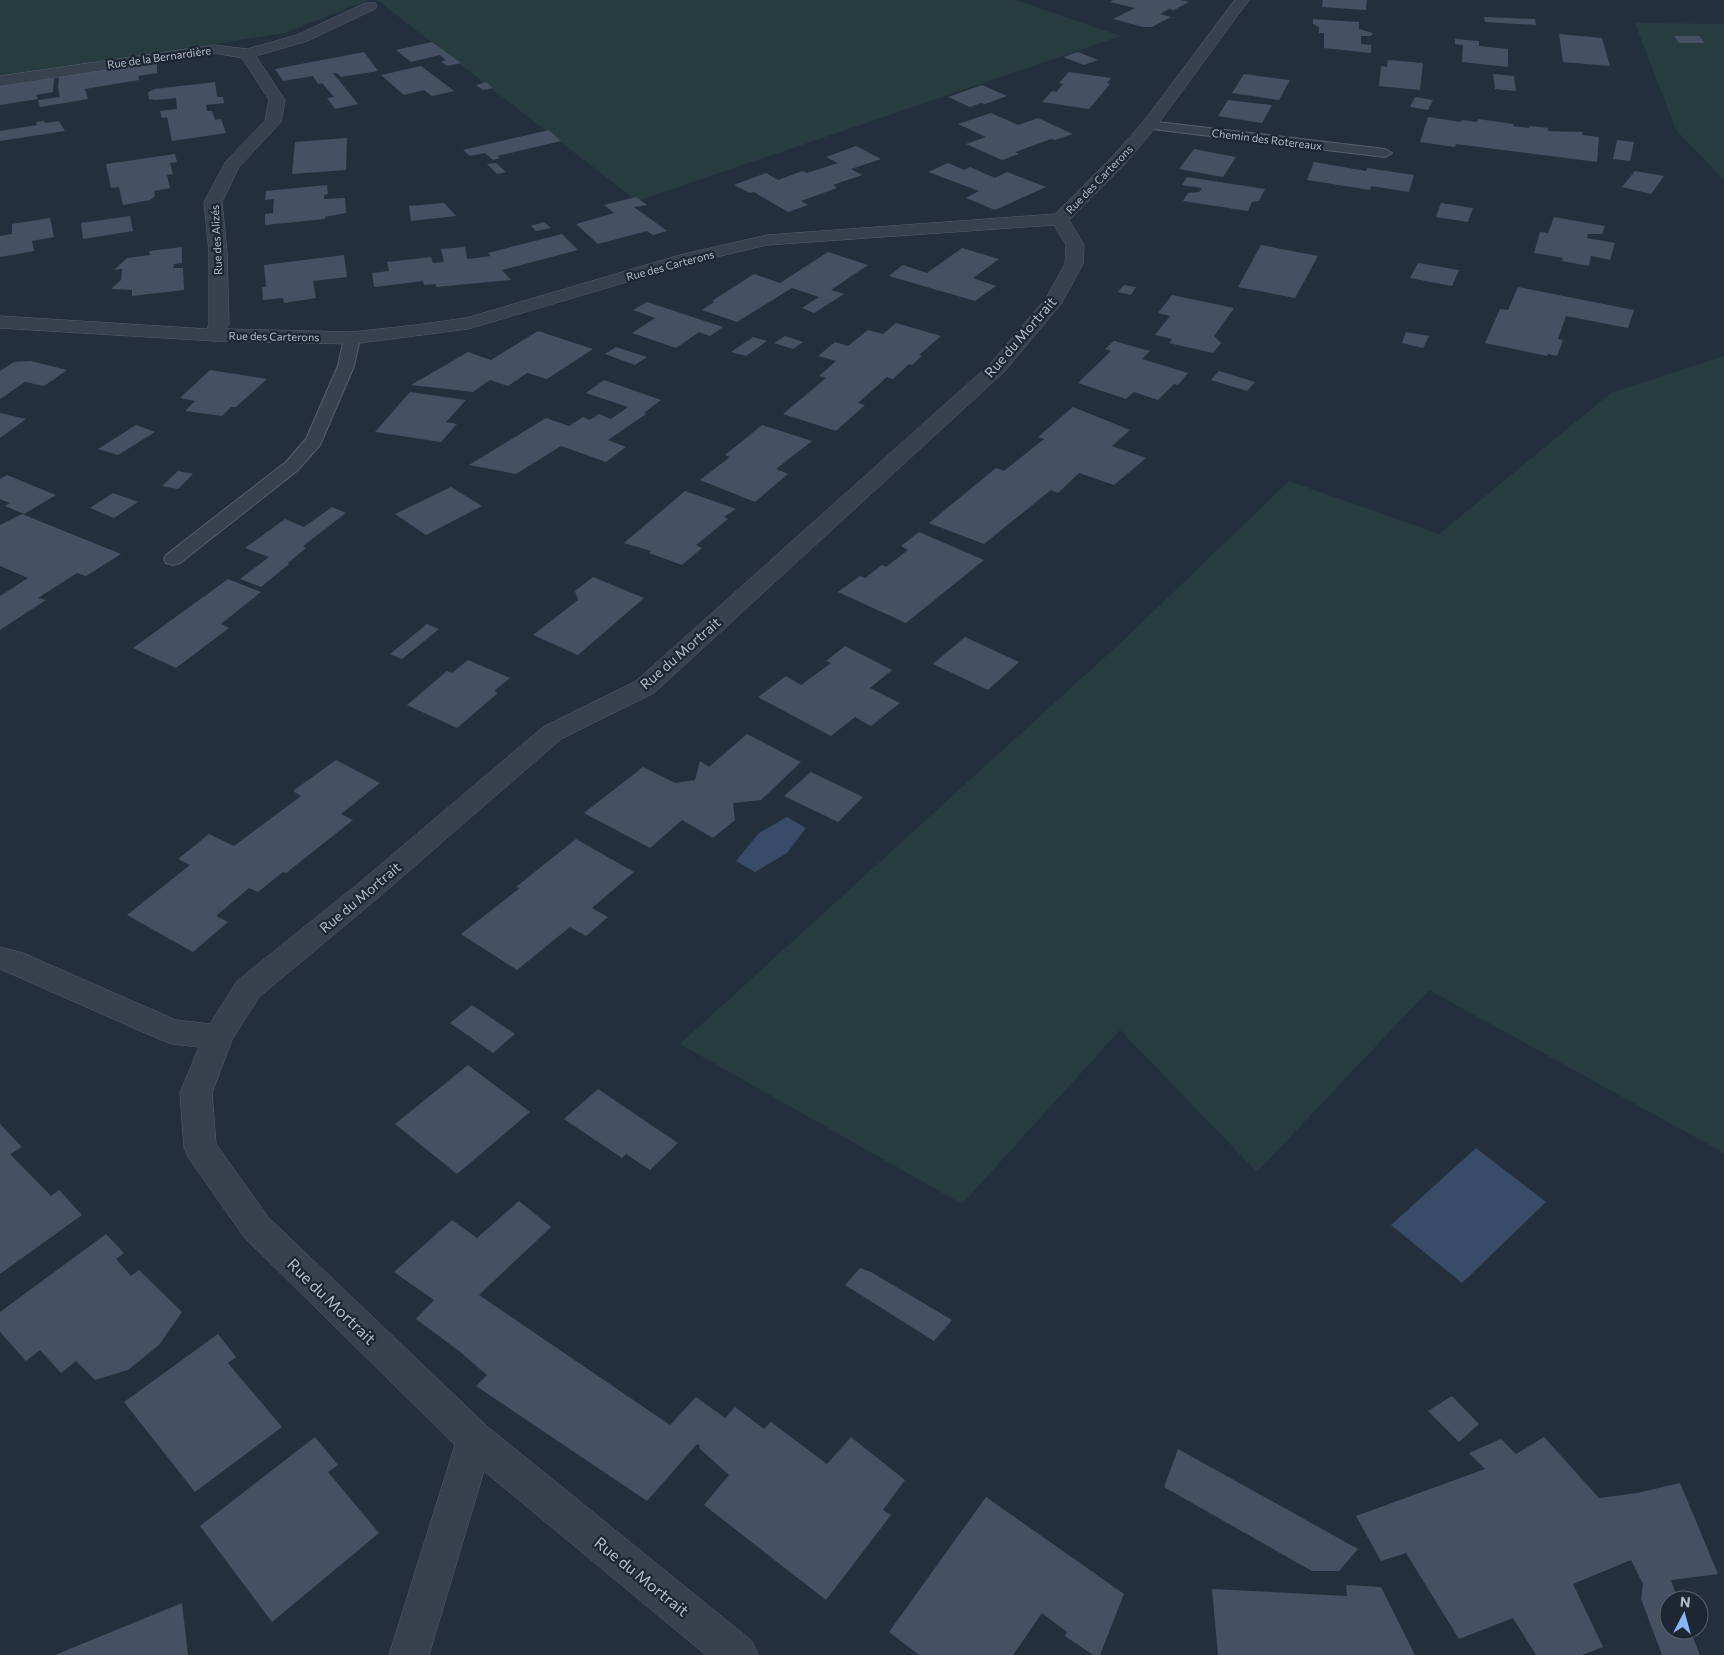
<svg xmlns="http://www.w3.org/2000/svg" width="1724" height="1655" font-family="Commissioner,sans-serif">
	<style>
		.green { fill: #263c3f }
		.water { fill: #394c67 }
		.building { fill: #455162 }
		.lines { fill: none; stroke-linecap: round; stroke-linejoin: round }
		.lane-casing { stroke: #565f6c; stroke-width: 2 }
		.street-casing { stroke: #565f6c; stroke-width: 1 }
		.lane { fill: #38414e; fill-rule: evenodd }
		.street { fill: #38414e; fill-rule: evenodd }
		.labels { text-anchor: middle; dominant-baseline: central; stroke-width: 4.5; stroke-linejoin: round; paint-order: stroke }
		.far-street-label { font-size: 11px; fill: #b4bcc9; stroke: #1d2633 }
		.street-label { font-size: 14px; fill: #b4bcc9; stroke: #1d2633 }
		.near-street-label { font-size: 16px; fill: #b4bcc9; stroke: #1d2633 }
	</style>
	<rect width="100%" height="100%" fill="#242f3e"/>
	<g class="green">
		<polygon points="0,0 368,0 285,33 0,78"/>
		<polygon points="377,0 1015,0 1121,36 637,201"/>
		<polygon points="1635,23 1724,24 1724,180 1676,130"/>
		<polygon points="1724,356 1724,1153 1429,990 1257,1172 1120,1030 962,1204 680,1044 1129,635 1289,481 1439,534 1611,393"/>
	</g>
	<g class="water">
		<polygon points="787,817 806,828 787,853 755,872 736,861 759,833"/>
		<polygon points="1476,1148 1546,1202 1462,1283 1391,1225"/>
	</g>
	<g class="building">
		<polygon points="1113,0 1180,0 1189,2 1174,10 1169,9 1160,14 1171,17 1152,27 1143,27 1113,19 1135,8 1110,2"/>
		<polygon points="1323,0 1367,0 1366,10 1322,7"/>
		<polygon points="1484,17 1535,19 1536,25 1485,22"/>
		<polygon points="1313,19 1359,22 1359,29 1373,33 1371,36 1361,36 1361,44 1371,45 1371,53 1324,48 1324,33 1319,33 1319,27 1313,24"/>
		<polygon points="1559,34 1602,38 1610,66 1563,62"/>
		<polygon points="1674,36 1699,36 1705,43 1679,43"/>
		<polygon points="1455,39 1479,41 1479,46 1508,49 1508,67 1462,62 1463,45 1455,44"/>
		<polygon points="432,42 461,63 448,66 441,62 446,60 440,55 411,62 396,50"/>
		<polygon points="364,52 378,71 341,77 337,73 333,73 358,104 335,109 327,98 334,97 322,83 318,84 313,76 283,81 275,69"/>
		<polygon points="1078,52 1098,60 1084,65 1063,57"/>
		<polygon points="1388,60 1423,63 1420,90 1379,86 1381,66 1387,67"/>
		<polygon points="157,61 157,73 138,76 139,80 85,89 88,99 40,107 38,100 60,97 58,88 59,75"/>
		<polygon points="421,66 454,91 432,96 424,90 404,95 381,75"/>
		<polygon points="1069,72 1111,78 1107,83 1110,84 1089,109 1042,102 1052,91 1056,92 1063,84 1059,83"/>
		<polygon points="1244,74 1290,80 1279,100 1232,93"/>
		<polygon points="1493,74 1514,76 1516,91 1495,89"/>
		<polygon points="54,78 53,92 36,95 38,99 0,105 0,86"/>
		<polygon points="215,82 217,97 223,97 224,103 206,105 207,111 212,111 215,120 221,119 226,133 172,141 167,117 162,118 160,111 177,109 176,98 156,100 149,99 148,92 155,89"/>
		<polygon points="486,82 493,88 483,90 476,85"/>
		<polygon points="982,85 1007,96 985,104 981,103 970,107 948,97"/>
		<polygon points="1415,97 1433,100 1428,110 1410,107"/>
		<polygon points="1228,100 1253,103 1272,105 1262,123 1218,116"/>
		<polygon points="991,113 1018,125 1038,118 1073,134 1055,140 1051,139 1015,152 1019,154 1002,160 966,144 986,137 958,124"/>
		<polygon points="1428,117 1461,122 1462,120 1477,122 1478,119 1514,124 1513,126 1529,128 1530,126 1548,128 1548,131 1583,132 1582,135 1599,137 1597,162 1456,144 1455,147 1420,142"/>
		<polygon points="44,121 45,123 59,121 65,131 0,141 0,131 37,125 36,122"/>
		<polygon points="549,130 561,141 497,156 500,158 493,160 485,153 470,156 463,150"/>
		<polygon points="347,138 346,170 292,174 295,142"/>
		<polygon points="1617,140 1634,142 1630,161 1613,159"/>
		<polygon points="856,146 881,159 851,169 862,175 833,185 837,188 801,201 808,205 788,212 754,192 750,193 734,185 766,173 778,180 802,171 807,173 838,163 826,157"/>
		<polygon points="1194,149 1236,157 1223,177 1179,169"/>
		<polygon points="175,154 177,162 170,163 173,174 167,175 170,188 154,191 155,196 150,200 123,205 119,187 111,188 106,164"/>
		<polygon points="1314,162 1366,171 1367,168 1414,175 1409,192 1371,186 1370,190 1307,180"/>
		<polygon points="496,163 506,172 497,174 487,164"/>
		<polygon points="948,163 964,170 970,167 995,178 1007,172 1046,187 995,210 966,198 979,191 928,172"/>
		<polygon points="1635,171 1664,176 1651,194 1622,187"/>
		<polygon points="1187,177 1265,189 1259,201 1252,202 1248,211 1183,201 1188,193 1199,192 1202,188 1182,185"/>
		<polygon points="327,185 328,194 324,195 324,199 345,198 346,213 325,217 325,219 265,225 265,214 273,213 274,199 265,200 266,191"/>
		<polygon points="636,197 647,205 634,207 667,231 653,235 647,231 598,244 576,224 614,213 604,205"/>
		<polygon points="444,203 456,216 411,221 409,206"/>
		<polygon points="1441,203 1473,208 1468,222 1436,217"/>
		<polygon points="130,216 133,231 83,239 81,223"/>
		<polygon points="1554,217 1605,226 1602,234 1588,234 1587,238 1615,243 1610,260 1591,256 1589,266 1562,261 1563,258 1534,253 1540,232 1548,233"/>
		<polygon points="50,218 54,237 32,241 34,251 0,257 0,236 12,234 12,224"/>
		<polygon points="544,222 551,228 536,231 531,226"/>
		<polygon points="562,234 578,250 502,270 511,280 436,287 436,284 424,285 423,281 374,287 372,273 389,271 387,262 431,257 433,263 444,262 441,249 465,247 467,259 491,256 488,253"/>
		<polygon points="1261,245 1318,256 1295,298 1238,287"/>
		<polygon points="182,247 182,263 174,264 173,268 183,268 184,290 132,296 132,290 111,289 121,280 122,269 114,270 127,258 150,255 149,251"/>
		<polygon points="962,248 999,259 973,278 996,286 975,301 889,276 903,265 927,273"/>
		<polygon points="828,252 868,265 831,290 844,294 814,313 802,308 819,297 792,288 737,322 702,310 714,302 712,301 754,274 780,283"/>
		<polygon points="344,255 347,277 313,281 316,298 284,303 283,298 263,300 262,287 266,287 264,265"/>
		<polygon points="1418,263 1459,270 1452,286 1410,278"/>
		<polygon points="1124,285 1136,287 1131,295 1118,292"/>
		<polygon points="1518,287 1634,310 1628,328 1566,316 1558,339 1563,340 1557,356 1548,354 1547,356 1485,343 1500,309 1508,310"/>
		<polygon points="1172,295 1234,308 1214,336 1221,343 1213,353 1169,343 1172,339 1155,335 1170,316 1158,313"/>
		<polygon points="647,302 723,327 710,336 699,332 676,348 632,333 655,318 633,310"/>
		<polygon points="896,323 941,336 919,355 922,356 912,365 909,364 893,379 887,377 858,403 865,405 836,431 783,414 826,378 819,376 836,361 818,356 835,342 848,346 868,330 883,334"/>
		<polygon points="538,331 593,349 547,379 527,373 508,386 490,380 473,392 411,385 468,352 491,360"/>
		<polygon points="1406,332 1429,336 1423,348 1402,343"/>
		<polygon points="785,336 803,342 793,349 774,343"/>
		<polygon points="753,337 767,341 746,356 731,352"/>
		<polygon points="1114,341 1150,351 1142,359 1188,373 1178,385 1174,384 1158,400 1134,392 1126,399 1078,383 1111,351 1105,349"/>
		<polygon points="616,347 647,357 635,365 605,354"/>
		<polygon points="31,361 67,370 44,386 25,382 0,399 0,371 14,362"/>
		<polygon points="210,370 267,379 236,407 231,407 222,416 185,411 195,401 180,398"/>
		<polygon points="1219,371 1255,382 1247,391 1211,380"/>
		<polygon points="604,380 661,400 644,413 646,414 608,440 626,447 606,462 561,446 516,474 469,465 546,418 569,426 583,417 590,420 599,414 611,419 628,407 586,393"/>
		<polygon points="410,392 466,400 446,422 457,424 441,442 375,432"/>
		<polygon points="1073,407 1130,430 1112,446 1146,458 1114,485 1079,473 1058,493 1051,490 984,544 929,523 996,468 1004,471 1044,439 1038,437"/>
		<polygon points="0,413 26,419 0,438"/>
		<polygon points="136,425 155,432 118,455 98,449"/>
		<polygon points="762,425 812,441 776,469 788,474 755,502 700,480 730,457 725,455"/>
		<polygon points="178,471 193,474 178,489 162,486"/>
		<polygon points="7,475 36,487 56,495 24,514 5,506 10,503 0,499 0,479"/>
		<polygon points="451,487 482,506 426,535 395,514"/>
		<polygon points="685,491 736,509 724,517 728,519 696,545 702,548 682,565 649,553 651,551 624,543"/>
		<polygon points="113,493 138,502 114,518 90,508"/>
		<polygon points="332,507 346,513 303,546 306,548 288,563 289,564 261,587 240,579 269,557 245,548 285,519 304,527"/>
		<polygon points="22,514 121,554 86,576 77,573 38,598 46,600 0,630 0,596 28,578 0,566 0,525"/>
		<polygon points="919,532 984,560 906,623 838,592 860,576 865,578 882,565 886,567 908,550 901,546"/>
		<polygon points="593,577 644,598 578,655 533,635 578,600 575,591"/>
		<polygon points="228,579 261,592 221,624 229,628 176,668 133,648"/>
		<polygon points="427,624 439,629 402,659 390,654"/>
		<polygon points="965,637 1019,662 988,690 933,664"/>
		<polygon points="845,646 892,670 870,688 900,703 871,726 855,717 831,736 758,697 786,676 801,685 831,663 826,661"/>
		<polygon points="468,660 510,678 494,691 498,693 457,728 407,705 447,671 452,673"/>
		<polygon points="747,734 801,762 761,800 733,803 735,820 713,838 682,820 650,848 584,813 643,767 675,783 695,780 700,761 709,767"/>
		<polygon points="336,760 380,783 341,814 353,820 286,873 283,872 258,892 249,888 216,916 228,922 193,952 127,915 190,865 178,859 209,834 234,846 301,796 293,791"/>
		<polygon points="811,772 863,797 838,822 784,796"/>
		<polygon points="576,839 634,872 592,908 608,917 586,936 570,927 517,970 461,934 520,888 516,887"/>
		<polygon points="472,1005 515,1034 493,1053 450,1023"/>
		<polygon points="468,1065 530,1112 457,1174 395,1124"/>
		<polygon points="598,1089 654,1127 678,1143 650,1170 626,1154 622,1158 564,1119"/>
		<polygon points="0,1124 22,1147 10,1154 51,1196 59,1190 82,1215 0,1274"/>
		<polygon points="519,1201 551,1227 479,1295 670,1425 696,1397 725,1418 735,1407 764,1429 771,1422 827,1464 851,1437 905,1480 883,1510 891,1515 826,1600 704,1505 729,1475 699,1448 700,1445 697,1444 647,1501 476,1386 487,1375 459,1351 416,1319 434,1300 394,1272 452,1220 477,1238"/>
		<polygon points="106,1234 124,1253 116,1259 131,1276 139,1270 182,1312 159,1345 128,1370 95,1380 76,1361 61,1373 40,1350 26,1361 0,1332 0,1312"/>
		<polygon points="860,1268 871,1272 952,1320 934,1341 845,1285"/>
		<polygon points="218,1334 236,1357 228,1363 282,1427 195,1492 124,1402"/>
		<polygon points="1452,1396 1479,1424 1459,1442 1428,1411"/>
		<polygon points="315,1437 338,1465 328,1472 379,1533 272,1622 200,1526"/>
		<polygon points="1544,1437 1599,1498 1637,1493 1680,1483 1718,1574 1671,1580 1678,1600 1669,1600 1669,1630 1690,1630 1700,1655 1662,1655 1641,1599 1643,1584 1631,1560 1573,1584 1603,1647 1582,1655 1536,1655 1513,1618 1459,1639 1406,1553 1381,1561 1356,1516 1485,1469 1469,1453 1501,1439 1516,1454"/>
		<polygon points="1178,1449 1358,1549 1339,1571 1312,1571 1164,1487"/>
		<polygon points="986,1497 1124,1594 1100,1655 1093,1655 1065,1636 1067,1632 1042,1613 1013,1655 919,1655 889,1632"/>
		<polygon points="1346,1585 1381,1587 1415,1655 1218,1655 1212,1589 1347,1596"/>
		<polygon points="182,1603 188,1655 55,1655"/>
	</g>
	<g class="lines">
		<g class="lane-casing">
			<g id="lane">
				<polygon points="1149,121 1385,149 1392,153 1385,157 1144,128 1142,125 1144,122"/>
				<polygon points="352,333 358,335 360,338 354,366 320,445 298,470 180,563 173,565 166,563 164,559 166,555 286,462 306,439 338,366 344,338 346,335"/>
			</g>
		</g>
		<g class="street-casing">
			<polygon id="street" points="1235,0 1249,0 1155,128 1124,165 1069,220 1084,245 1083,264 1061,304 1005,371 654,693 561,739 379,897 259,997 232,1040 212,1093 216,1144 268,1217 488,1427 752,1641 758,1655 706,1655 484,1471 429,1655 389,1655 455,1445 244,1237 188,1157 184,1147 180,1093 199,1047 172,1044 161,1040 0,969 0,947 23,953 176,1020 210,1024 237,981 359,883 543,727 636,681 991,363 1046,298 1065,264 1066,245 1054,225 767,245 691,263 468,329 352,344 214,341 0,328 0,316 207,329 209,324 209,252 204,202 226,161 265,121 269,100 242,58 214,53 0,86 0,76 214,45 247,49 297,35 365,3 375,3 377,6 375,9 307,41 256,56 285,100 281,122 239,167 222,202 227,252 229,324 226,329 352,332 416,325 466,318 680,255 767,235 1055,214 1112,157 1143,122"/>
		</g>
		<use href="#lane" class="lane"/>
		<use href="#street" class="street"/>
	</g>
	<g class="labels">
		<g class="far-street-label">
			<text transform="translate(159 57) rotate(-8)">Rue de la Bernardière</text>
			<text transform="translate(1267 139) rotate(7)">Chemin des Rotereaux</text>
			<text transform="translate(1099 179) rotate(-46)">Rue des Carterons</text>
			<text transform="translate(216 240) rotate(-93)">Rue des Alizés</text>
			<text transform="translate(670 265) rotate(-15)">Rue des Carterons</text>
			<text transform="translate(274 336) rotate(1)">Rue des Carterons</text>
		</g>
		<g class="street-label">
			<text transform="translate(1020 337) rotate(-49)">Rue du Mortrait</text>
			<text transform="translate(680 653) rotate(-41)">Rue du Mortrait</text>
			<text transform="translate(360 897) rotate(-40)">Rue du Mortrait</text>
		</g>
		<g class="near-street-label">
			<text transform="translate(332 1301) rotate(44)">Rue du Mortrait</text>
			<text transform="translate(642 1576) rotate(39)">Rue du Mortrait</text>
		</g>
	</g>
	<g transform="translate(1684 1615) rotate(6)"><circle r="24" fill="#1d2633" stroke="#59626f"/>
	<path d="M0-4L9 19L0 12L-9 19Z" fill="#8ab4f8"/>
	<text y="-8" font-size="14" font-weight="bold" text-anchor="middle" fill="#b4bcc9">N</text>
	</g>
</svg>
